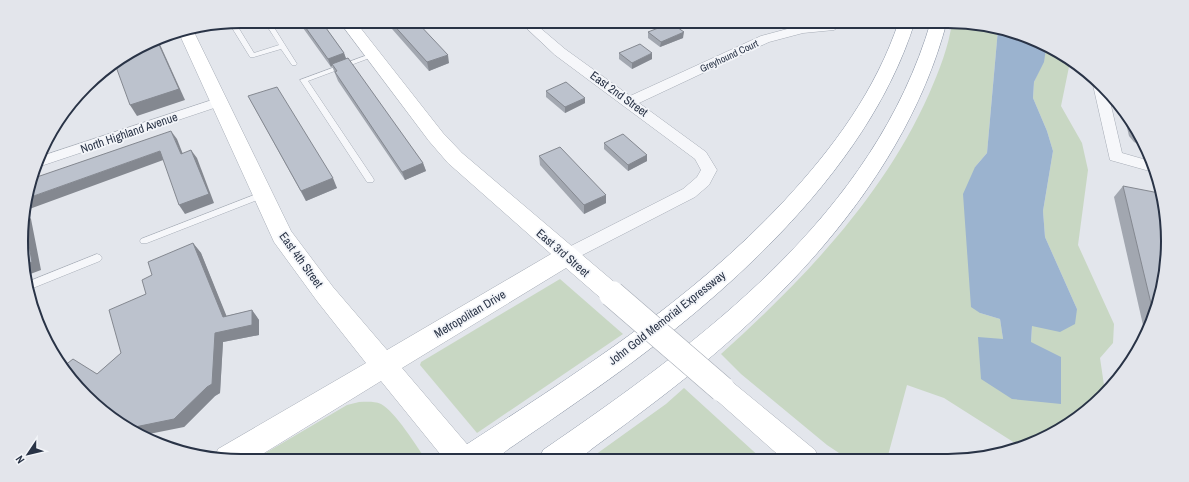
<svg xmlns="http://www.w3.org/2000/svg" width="1189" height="482" font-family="'Archivo Narrow',sans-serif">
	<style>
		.green { fill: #c8d7c3 }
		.water { fill: #9bb3cf }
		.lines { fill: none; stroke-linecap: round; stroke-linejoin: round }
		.lane-casing { stroke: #a7adb7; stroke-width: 1 }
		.street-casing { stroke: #a7adb7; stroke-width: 1 }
		.secondary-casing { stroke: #a7adb7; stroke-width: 1 }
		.highway-casing { stroke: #8993a4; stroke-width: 1 }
		.lane { fill: #f6f7fa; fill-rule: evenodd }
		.street { fill: #f6f7fa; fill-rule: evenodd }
		.secondary { fill: #fff; fill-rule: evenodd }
		.highway { fill: #fff; fill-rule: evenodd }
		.secondary-bridge-casing { stroke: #a7adb7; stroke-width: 27; stroke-linecap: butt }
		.secondary-bridge { stroke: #fff; stroke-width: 26 }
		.wall { fill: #a2a7b0 }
		.shaded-wall { fill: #848890 }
		.building { fill: #bcc2cd; stroke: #848890 }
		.labels { text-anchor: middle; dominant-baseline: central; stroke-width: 3.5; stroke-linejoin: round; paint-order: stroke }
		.far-street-label { font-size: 10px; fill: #293346; stroke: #f3f5f9 }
		.street-label { font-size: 12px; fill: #293346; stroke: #f3f5f9 }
		.rim { fill: none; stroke: #293346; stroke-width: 2 }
	</style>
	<rect width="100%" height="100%" fill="#e3e6ec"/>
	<g class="green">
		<path d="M952,22L998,29L987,153L975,167L980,313L1000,319L1003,339L1031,342L1032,326L1077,309L1045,237L1043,211L1053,151L1047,131L1033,98L1034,82L1043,62L1046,49L1070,62L1061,106L1082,143L1088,170L1078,245L1114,324L1113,343L1100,358L1105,392L1093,407L1032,444L1021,447L944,398L907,385L887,459H848L827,445L741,374L721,354C804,279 883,197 929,94C939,71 949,46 952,22Z"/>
		<polygon points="560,279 623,334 477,433 420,365 421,362"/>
		<polygon points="684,388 763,460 588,460 666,404"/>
		<path d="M359,402C366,402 374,401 381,404C395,411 417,447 427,461H252L347,405Z"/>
	</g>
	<polygon class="water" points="998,29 1018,33 1046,49 1044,62 1034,82 1033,98 1047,131 1053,151 1043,211 1045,237 1077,309 1075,324 1060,332 1032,326 1031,342 1061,357 1061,404 1012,399 981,379 978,337 1003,339 1000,319 980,313 971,307 963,194 975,167 987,153"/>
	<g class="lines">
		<g class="lane-casing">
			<g id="lane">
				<polygon points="264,21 270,21 297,64 296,65 292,65 281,49 254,57 250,57 229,23 235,22 254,53 279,45"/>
				<polygon points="373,53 376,55 375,56 308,81 373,178 374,180 373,182 367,182 300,80"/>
				<polygon points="262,192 266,195 265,197 147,243 141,243 140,241 141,239"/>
				<polygon points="97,254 100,255 102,258 100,261 28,290 25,283"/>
			</g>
		</g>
		<g class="street-casing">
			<g id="street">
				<polygon points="519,21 532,21 565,49 630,96 761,36 802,25 834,22 840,26 834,30 803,33 769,42 639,103 706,152 717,170 709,185 695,197 567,263 561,261 558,256 561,251 683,189 697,177 701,170 695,159 555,55"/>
				<polygon points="1097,81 1109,97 1122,153 1150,161 1153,172 1110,160 1093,85"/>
				<polygon points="218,98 223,99 225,102 223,105 38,167 42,156"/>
			</g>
		</g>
		<g class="secondary-casing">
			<g id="secondary">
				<polygon points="339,21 355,21 443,133 462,153 620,287 624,294 620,301 612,304 604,301 566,268 402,368 472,450 476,460 445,460 381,381 251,461 215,457 218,449 366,363 317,301 274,242 178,31 193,30 291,231 333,287 387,350 551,254 448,163 429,141"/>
				<polygon points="722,377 731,381 815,450 819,459 784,460 713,397 709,389 713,381"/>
			</g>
		</g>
		<g class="highway-casing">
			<g id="highway">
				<path d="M899,21H915C867,176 714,307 584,397C560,414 536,430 513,446C506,450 498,459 491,460C479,463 466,460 454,460L458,450C574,375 690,302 785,200C834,147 876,90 899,21Z"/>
				<path d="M931,21H947C906,177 784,303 660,398C639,414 618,430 597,445C591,449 583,457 577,460C569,463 548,460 539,460L543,450C702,341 874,215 931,21Z"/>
			</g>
		</g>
		<use href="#lane" class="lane"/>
		<use href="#street" class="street"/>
		<use href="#secondary" class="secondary"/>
		<use href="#highway" class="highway"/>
		<g class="secondary-bridge-casing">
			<polyline id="secondary-bridge" points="612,294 722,389"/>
		</g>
		<use href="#secondary-bridge" class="secondary-bridge"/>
	</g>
	<g class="wall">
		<polygon points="298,21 321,21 344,53 346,59 423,163 426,171 405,180 338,81 332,66 331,67"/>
		<polygon points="385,21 416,21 449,63 429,71"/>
		<polygon points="547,21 566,21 552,26"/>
		<polygon points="677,21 697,21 696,25 677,23"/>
		<polygon points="648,32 683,38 660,47 648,38"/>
		<polygon points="619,53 652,59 632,69 619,59"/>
		<polygon points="546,91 585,103 565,113 546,97"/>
		<polygon points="248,96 337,188 306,201 254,107"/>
		<polygon points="1124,115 1145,143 1147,149 1134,142 1129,136"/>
		<polygon points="604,143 647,155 647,161 628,171 604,149"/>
		<polygon points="539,156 606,203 584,214 540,165"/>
		<polygon points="1123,186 1156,312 1145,334 1114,197"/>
		<polygon points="193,243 201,253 226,316 252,310 259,320 259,335 223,342 220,393 215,396 184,427 118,417 96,403 64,366 97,374 121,353 146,294"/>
	</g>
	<g class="shaded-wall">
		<polygon points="552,21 566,21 552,26"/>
		<polygon points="684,32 683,38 660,47 661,42"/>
		<polygon points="157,40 158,40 185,100 137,116 130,105"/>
		<polygon points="344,53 347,61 332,64 332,66 331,67 328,59"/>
		<polygon points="652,53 652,59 632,69 632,63"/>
		<polygon points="448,55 449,63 429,71 427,62"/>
		<polygon points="117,63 119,65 109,68"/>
		<polygon points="585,98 585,103 565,113 565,107"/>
		<polygon points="171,131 177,139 186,162 181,154"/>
		<polygon points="191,150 197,158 214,203 185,214 179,205"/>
		<polygon points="160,151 166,159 24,211 31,219 41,270 25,276 23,211 28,198"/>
		<polygon points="647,155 647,161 628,171 628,165"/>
		<polygon points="423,163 426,171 405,180 402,172"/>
		<polygon points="333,178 337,188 306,201 301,191"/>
		<polygon points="606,195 606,203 584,214 584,205"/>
		<polygon points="193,243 201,253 231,327 223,317"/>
		<polygon points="252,310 259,320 259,335 223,342 220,393 215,396 184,427 144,435 130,428 215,333"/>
	</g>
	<g class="building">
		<polygon points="301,21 321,21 344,53 328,59"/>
		<polygon points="390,21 416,21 448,55 427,62"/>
		<polygon points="671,23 684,32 661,42 648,32"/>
		<polygon points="157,40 179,89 130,105 115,64"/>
		<polygon points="640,44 652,53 632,63 619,53"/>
		<polygon points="348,58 423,163 402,172 335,72 337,71 332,64"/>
		<polygon points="566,82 585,98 565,107 546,91"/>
		<polygon points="277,87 333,178 301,191 248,96"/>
		<polygon points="171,131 181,154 191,150 209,194 179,205 160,151 28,198 34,178"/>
		<polygon points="623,134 647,155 628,165 604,143"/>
		<polygon points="560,147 606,195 584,205 539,156"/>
		<polygon points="1123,186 1159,193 1168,226 1156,312 1154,316"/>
		<polygon points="23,211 32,262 25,265 23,212"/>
		<polygon points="193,243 223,317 252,310 252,325 215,333 212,384 207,387 174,419 130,428 115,420 120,416 92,399 64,366 73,359 97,374 121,353 109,310 146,294 142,280 152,275 148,262"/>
	</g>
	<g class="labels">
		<g class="far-street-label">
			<text transform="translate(729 56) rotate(-25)">Greyhound Court</text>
		</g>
		<g class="street-label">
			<text transform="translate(619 94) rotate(36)">East 2nd Street</text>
			<text transform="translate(129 133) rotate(-19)">North Highland Avenue</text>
			<text transform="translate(563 253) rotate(41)">East 3rd Street</text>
			<text transform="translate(301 260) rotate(54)">East 4th Street</text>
			<text transform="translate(470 314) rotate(-31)">Metropolitan Drive</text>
			<text transform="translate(667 318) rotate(-38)">John Gold Memorial Expressway</text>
		</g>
	</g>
	<path d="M0 0H1189V482H0ZM241 28H948A213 213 0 0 1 1161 241V241A213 213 0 0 1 948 454H241A213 213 0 0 1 28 241V241A213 213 0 0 1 241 28Z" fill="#e3e5eb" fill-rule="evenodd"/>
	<path class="rim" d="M241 28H948A213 213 0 0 1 1161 241V241A213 213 0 0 1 948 454H241A213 213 0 0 1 28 241V241A213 213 0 0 1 241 28Z"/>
	<g transform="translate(28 454) rotate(235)" stroke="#f3f5f9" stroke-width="3" paint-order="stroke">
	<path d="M0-3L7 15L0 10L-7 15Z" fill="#293346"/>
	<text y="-6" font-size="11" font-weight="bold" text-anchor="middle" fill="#293346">N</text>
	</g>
</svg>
